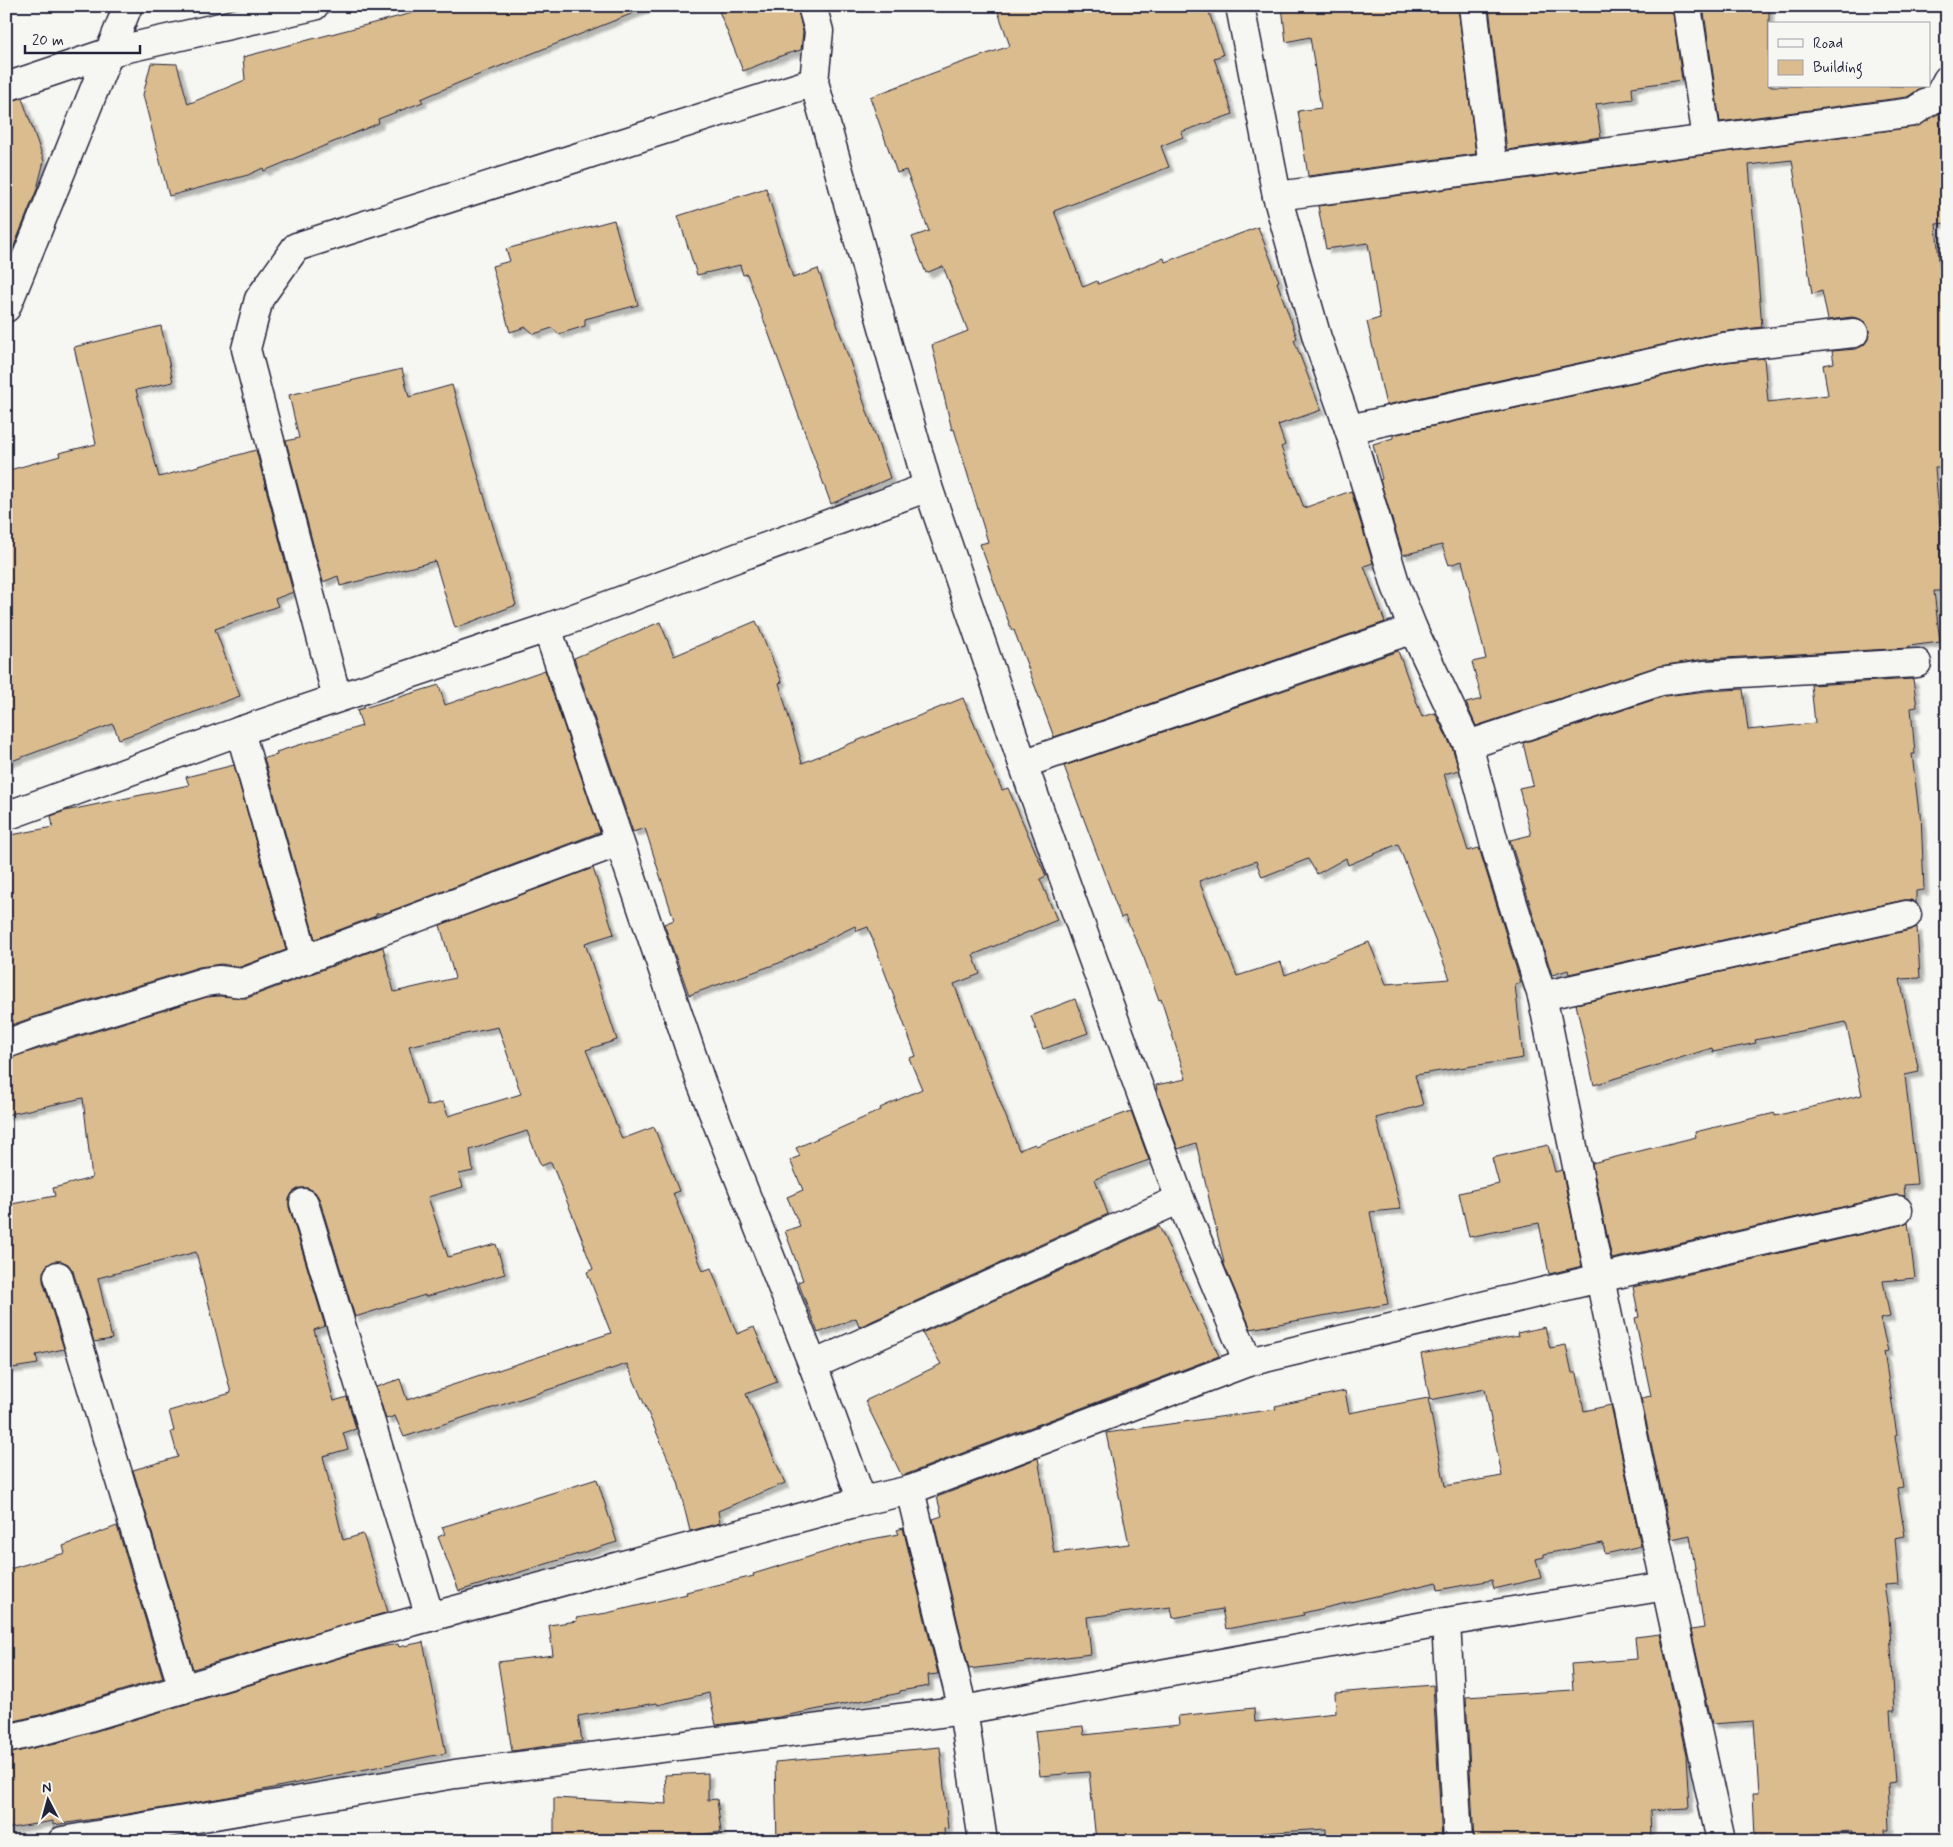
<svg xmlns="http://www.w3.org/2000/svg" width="1953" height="1847" font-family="Mynerve,sans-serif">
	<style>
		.building { fill: #dabc8e; stroke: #22223b; fill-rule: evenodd; filter: url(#shadow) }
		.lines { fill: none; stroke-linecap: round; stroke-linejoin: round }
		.street-casing { stroke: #22223b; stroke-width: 31 }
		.street { stroke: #f6f6f2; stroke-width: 28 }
	</style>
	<defs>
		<filter id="shadow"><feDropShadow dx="4.5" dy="4.5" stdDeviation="1" flood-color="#0004"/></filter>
	</defs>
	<rect width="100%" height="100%" fill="#f6f6f2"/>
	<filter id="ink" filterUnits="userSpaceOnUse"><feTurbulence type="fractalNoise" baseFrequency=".02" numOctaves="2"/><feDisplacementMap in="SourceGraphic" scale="10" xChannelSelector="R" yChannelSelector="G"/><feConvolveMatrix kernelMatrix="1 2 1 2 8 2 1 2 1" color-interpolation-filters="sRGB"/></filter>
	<g filter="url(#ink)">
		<g class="building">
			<polygon points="439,6 646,8 463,81 421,99 423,102 378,119 379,123 264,171 263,168 248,175 169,196 143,95 151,63 177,64 188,104 245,80 243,57"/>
			<polygon points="717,6 797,6 803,32 801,50 786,54 743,71"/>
			<polygon points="996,6 1207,6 1223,55 1214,58 1233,114 1181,132 1183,137 1161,146 1169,167 1054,211 1083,287 1097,281 1098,284 1164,258 1165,262 1258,227 1279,281 1277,282 1297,338 1294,340 1321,410 1278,425 1285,445 1281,447 1304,508 1351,491 1373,563 1364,566 1385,622 1054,737 1014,630 1012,631 980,544 988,542 954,429 952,430 932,345 968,331 943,266 926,273 912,237 929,231 906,170 897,173 870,97 949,67 1010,46"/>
			<polygon points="1282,6 1458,6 1476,154 1308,176 1298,111 1321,108 1310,37 1286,42"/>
			<polygon points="1498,6 1672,6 1682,80 1632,87 1633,99 1596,104 1601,137 1507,150 1489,8"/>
			<polygon points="1703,6 1769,6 1769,86 1924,86 1907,97 1720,122"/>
			<polygon points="22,98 44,161 37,189 6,266 6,102"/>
			<polygon points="1939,113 1947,183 1947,223 1936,224 1942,296 1945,296 1947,317 1947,460 1941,461 1942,467 1935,467 1941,537 1940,591 1934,591 1940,642 1909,646 1909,648 1705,659 1659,666 1476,726 1466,703 1482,699 1472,662 1486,659 1462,561 1449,565 1442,545 1403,555 1380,480 1382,479 1373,444 1393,438 1393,435 1727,362 1764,358 1768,402 1828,395 1823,365 1834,363 1832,351 1856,349 1864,345 1868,339 1869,331 1866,323 1860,319 1852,317 1828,320 1822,291 1812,294 1792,160 1749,165 1762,327 1721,332 1386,405 1367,322 1380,318 1368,243 1326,249 1318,206 1915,127"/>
			<polygon points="766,188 793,278 818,269 890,478 831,504 747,274 743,275 740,265 697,275 678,216"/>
			<polygon points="614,220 638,305 585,319 585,326 559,334 552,328 534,334 526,327 510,332 492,266 510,261 506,249"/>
			<polygon points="161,326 173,382 136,390 159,477 256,450 293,592 275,599 278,606 215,629 240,696 119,739 113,724 6,763 6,471 60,456 59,453 96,444 74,347"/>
			<polygon points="402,369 409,397 452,385 516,605 455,628 435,561 340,586 338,576 323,582 286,441 299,438 289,395"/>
			<polygon points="756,621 782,682 779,683 802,763 963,698 1002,790 1008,788 1046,876 1040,879 1057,920 973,955 980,974 954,984 1019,1150 1035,1144 1036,1146 1131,1111 1149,1160 1095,1179 1108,1214 859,1327 856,1318 818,1333 798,1282 803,1280 785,1231 800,1226 787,1197 803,1190 790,1160 800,1156 796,1148 881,1110 880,1108 922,1089 909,1058 916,1056 868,927 857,931 855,926 779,963 689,995 664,924 674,920 645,828 633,832 574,658 660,622 674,656"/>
			<path d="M1398,651L1422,717L1435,713L1453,750L1459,770L1444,774L1468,851L1479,848L1521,983L1515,984L1523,1058L1415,1075L1423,1105L1376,1118L1401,1209L1370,1212L1388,1304L1251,1329L1225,1267L1196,1143L1178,1149L1158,1095L1156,1085L1186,1079L1161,999L1159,1000L1144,958L1125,916L1121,918L1064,766ZM1398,844L1450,979L1386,984L1369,942L1285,975L1281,962L1237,976L1199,881L1256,861L1262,877L1308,859L1317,874L1346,858L1348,865Z"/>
			<polygon points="545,670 600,832 388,912 376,914 376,916 315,939 264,758 277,755 276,752 362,726 357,710 439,685 445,705"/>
			<polygon points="1913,679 1917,707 1911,708 1915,754 1912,754 1919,813 1921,813 1924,890 1916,891 1916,903 1911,900 1904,900 1569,974 1568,970 1552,975 1510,840 1531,835 1519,788 1533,785 1523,743 1665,696 1707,691 1743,689 1748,730 1815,723 1811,685"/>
			<polygon points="234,765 286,950 240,967 221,964 199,967 34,1017 6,1027 6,836 53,827 51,816 65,811 189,785 186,777"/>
			<path d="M593,868L614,934L585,943L617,1040L586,1050L622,1139L654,1127L679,1191L673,1193L703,1271L711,1268L737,1334L754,1327L777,1382L746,1394L785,1483L718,1511L720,1523L690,1531L678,1482L627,1364L404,1437L395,1416L386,1419L376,1387L400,1379L407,1400L611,1333L587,1272L593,1269L584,1246H585L551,1162L541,1166L527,1131L470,1150L473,1171L459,1174L463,1187L428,1197L448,1257L496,1244L505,1274L425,1297V1295L355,1317L319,1198L315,1192L308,1188H299L292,1193L289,1199V1207L325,1326L314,1330L334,1401L347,1397L356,1429L343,1433L348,1449L323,1456L343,1540L363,1534L388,1612L193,1669L133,1470L178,1457L171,1432L174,1431L169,1411L231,1393L196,1252L98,1278L112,1339L94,1342L73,1271L68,1264L61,1261H54L47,1265L43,1272V1281L64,1349L36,1355L38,1364L6,1369V1205L55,1196L53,1188L92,1178L83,1098L6,1115V1059L207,997L219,996L247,998L383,947L394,992L455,978L440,925ZM498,1027L521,1094L448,1116L443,1102L427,1106L409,1046Z"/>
			<polygon points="1917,927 1920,978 1900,979 1919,1072 1905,1075 1917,1184 1904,1185 1905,1196 1895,1195 1612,1259 1592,1163 1696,1137 1695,1132 1775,1113 1775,1116 1862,1095 1846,1022 1755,1040 1756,1043 1713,1052 1712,1048 1594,1085 1576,1004 1910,930"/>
			<polygon points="1075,999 1088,1033 1043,1049 1031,1016"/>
			<polygon points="1548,1145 1555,1172 1562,1170 1582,1266 1549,1274 1539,1223 1469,1237 1459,1193 1499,1184 1492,1158"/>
			<polygon points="1908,1222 1915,1278 1883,1281 1890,1317 1880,1319 1888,1351 1884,1352 1897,1435 1895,1436 1903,1487 1897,1488 1905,1536 1895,1538 1899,1584 1884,1585 1889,1615 1895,1711 1890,1711 1895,1782 1888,1783 1890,1830 1886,1830 1887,1841 1852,1841 1852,1832 1755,1838 1753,1793 1759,1793 1754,1721 1712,1724 1691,1630 1704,1628 1690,1535 1672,1539 1641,1398 1651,1396 1635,1318 1639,1317 1633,1287 1901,1225"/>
			<polygon points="1159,1226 1219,1356 902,1476 865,1401 941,1364 922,1333"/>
			<polygon points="1545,1327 1550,1348 1566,1345 1572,1373 1577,1373 1584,1411 1611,1405 1641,1546 1605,1554 1603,1543 1544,1554 1544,1557 1536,1559 1541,1578 1494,1589 1492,1580 1438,1590 1437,1582 1303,1613 1304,1615 1226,1629 1222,1609 1173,1618 1171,1607 1087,1617 1091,1654 969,1669 933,1519 942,1516 937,1497 1038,1458 1054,1553 1129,1544 1106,1433 1276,1409 1275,1406 1345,1391 1349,1413 1428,1398 1445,1486 1502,1476 1485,1389 1430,1400 1421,1354 1518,1336 1517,1333"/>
			<polygon points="597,1479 617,1542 459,1591 438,1537 445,1534 442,1527"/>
			<polygon points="117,1526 163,1678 48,1713 6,1723 6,1570 65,1553 63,1546"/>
			<polygon points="903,1528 938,1674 928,1675 929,1686 900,1691 900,1693 779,1717 716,1725 709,1693 658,1705 657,1703 578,1716 582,1741 512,1751 498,1662 553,1655 549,1625 577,1621 576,1618 607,1613 687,1594 686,1592 754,1576 753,1574 861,1541 899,1534 897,1530"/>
			<polygon points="1660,1634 1686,1755 1689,1808 1650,1810 1651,1841 1474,1841 1466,1697 1573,1690 1571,1664 1637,1659 1635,1637"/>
			<polygon points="423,1642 446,1753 228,1797 116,1816 53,1825 53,1821 6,1829 6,1754 56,1743 363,1651 380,1647 398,1644 399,1647"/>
			<polygon points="1433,1685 1442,1841 1326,1841 1326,1829 1262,1833 1262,1837 1212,1839 1212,1841 1096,1841 1089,1772 1040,1776 1035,1731 1083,1726 1084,1735 1179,1725 1178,1716 1254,1708 1255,1722 1336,1713 1335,1693"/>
			<polygon points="940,1747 948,1828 944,1829 945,1841 777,1841 775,1762"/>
			<polygon points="708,1773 708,1800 717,1799 721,1832 665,1839 665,1841 554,1841 554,1798 667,1804 665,1775"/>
		</g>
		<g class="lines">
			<g class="street-casing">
				<g id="street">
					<polyline points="812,6 819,31 814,82 928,487 1023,764 1134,1074 1180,1199 1248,1362"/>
					<polyline points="1240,6 1277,196 1317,338 1349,429 1396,586 1413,629 1468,745 1497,853 1542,996 1615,1351 1721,1841"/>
					<polyline points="1473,6 1493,168"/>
					<polyline points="1687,6 1707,139"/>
					<polyline points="6,87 110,52 314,6"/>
					<polyline points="1277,196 1913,112 1939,95 1947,80"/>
					<polyline points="6,308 128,6"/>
					<polyline points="1349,429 1724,347 1854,333"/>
					<polyline points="547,628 701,1082 813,1365 862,1501"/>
					<polyline points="337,698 246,349 259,299 296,247 814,82"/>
					<polyline points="240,731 305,960"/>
					<polyline points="1468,745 1661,681 1706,675 1917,663"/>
					<polyline points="1023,764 1413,629"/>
					<polyline points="6,816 240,731 547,628 928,487"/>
					<polyline points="1542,996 1907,915"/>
					<polyline points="6,1044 39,1032 204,982 219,980 242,983 619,842"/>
					<polyline points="304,1203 430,1617"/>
					<polyline points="58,1276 183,1689"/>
					<polyline points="813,1365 1180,1199"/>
					<polyline points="910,1490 963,1710 983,1841"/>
					<polyline points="1446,1622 1458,1841"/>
					<polyline points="6,1739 52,1728 359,1636 862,1501 910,1490 1248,1362 1600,1278 1898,1210"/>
					<polyline points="62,1841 455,1774 963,1710 1446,1622 1666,1586"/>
				</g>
			</g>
			<use href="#street" class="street"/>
		</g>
	</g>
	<rect width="1953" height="1847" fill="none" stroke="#f6f6f2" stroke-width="25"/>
	<rect x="12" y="12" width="1928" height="1822" fill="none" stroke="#22223b" stroke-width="2" filter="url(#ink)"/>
	<rect x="1768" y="22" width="162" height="65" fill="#f6f6f2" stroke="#a1a1a9"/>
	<rect x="1778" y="39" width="25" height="8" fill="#f6f6f2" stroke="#a1a1a9"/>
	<text x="1813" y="48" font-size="15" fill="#22223b">Road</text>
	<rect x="1778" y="60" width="25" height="15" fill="#dabc8e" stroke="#a1a1a9"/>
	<text x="1813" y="72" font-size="15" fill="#22223b">Building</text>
	<g transform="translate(48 1800) rotate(354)" stroke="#f6f6f2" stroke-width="4" paint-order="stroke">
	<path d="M0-4L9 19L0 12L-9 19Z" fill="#22223b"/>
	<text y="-8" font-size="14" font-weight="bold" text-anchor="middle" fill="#22223b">N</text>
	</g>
	<path d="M25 45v8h115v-8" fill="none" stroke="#22223b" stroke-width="2.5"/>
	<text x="32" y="45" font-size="15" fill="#22223b" stroke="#f6f6f2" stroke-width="4" paint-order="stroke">20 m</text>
</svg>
